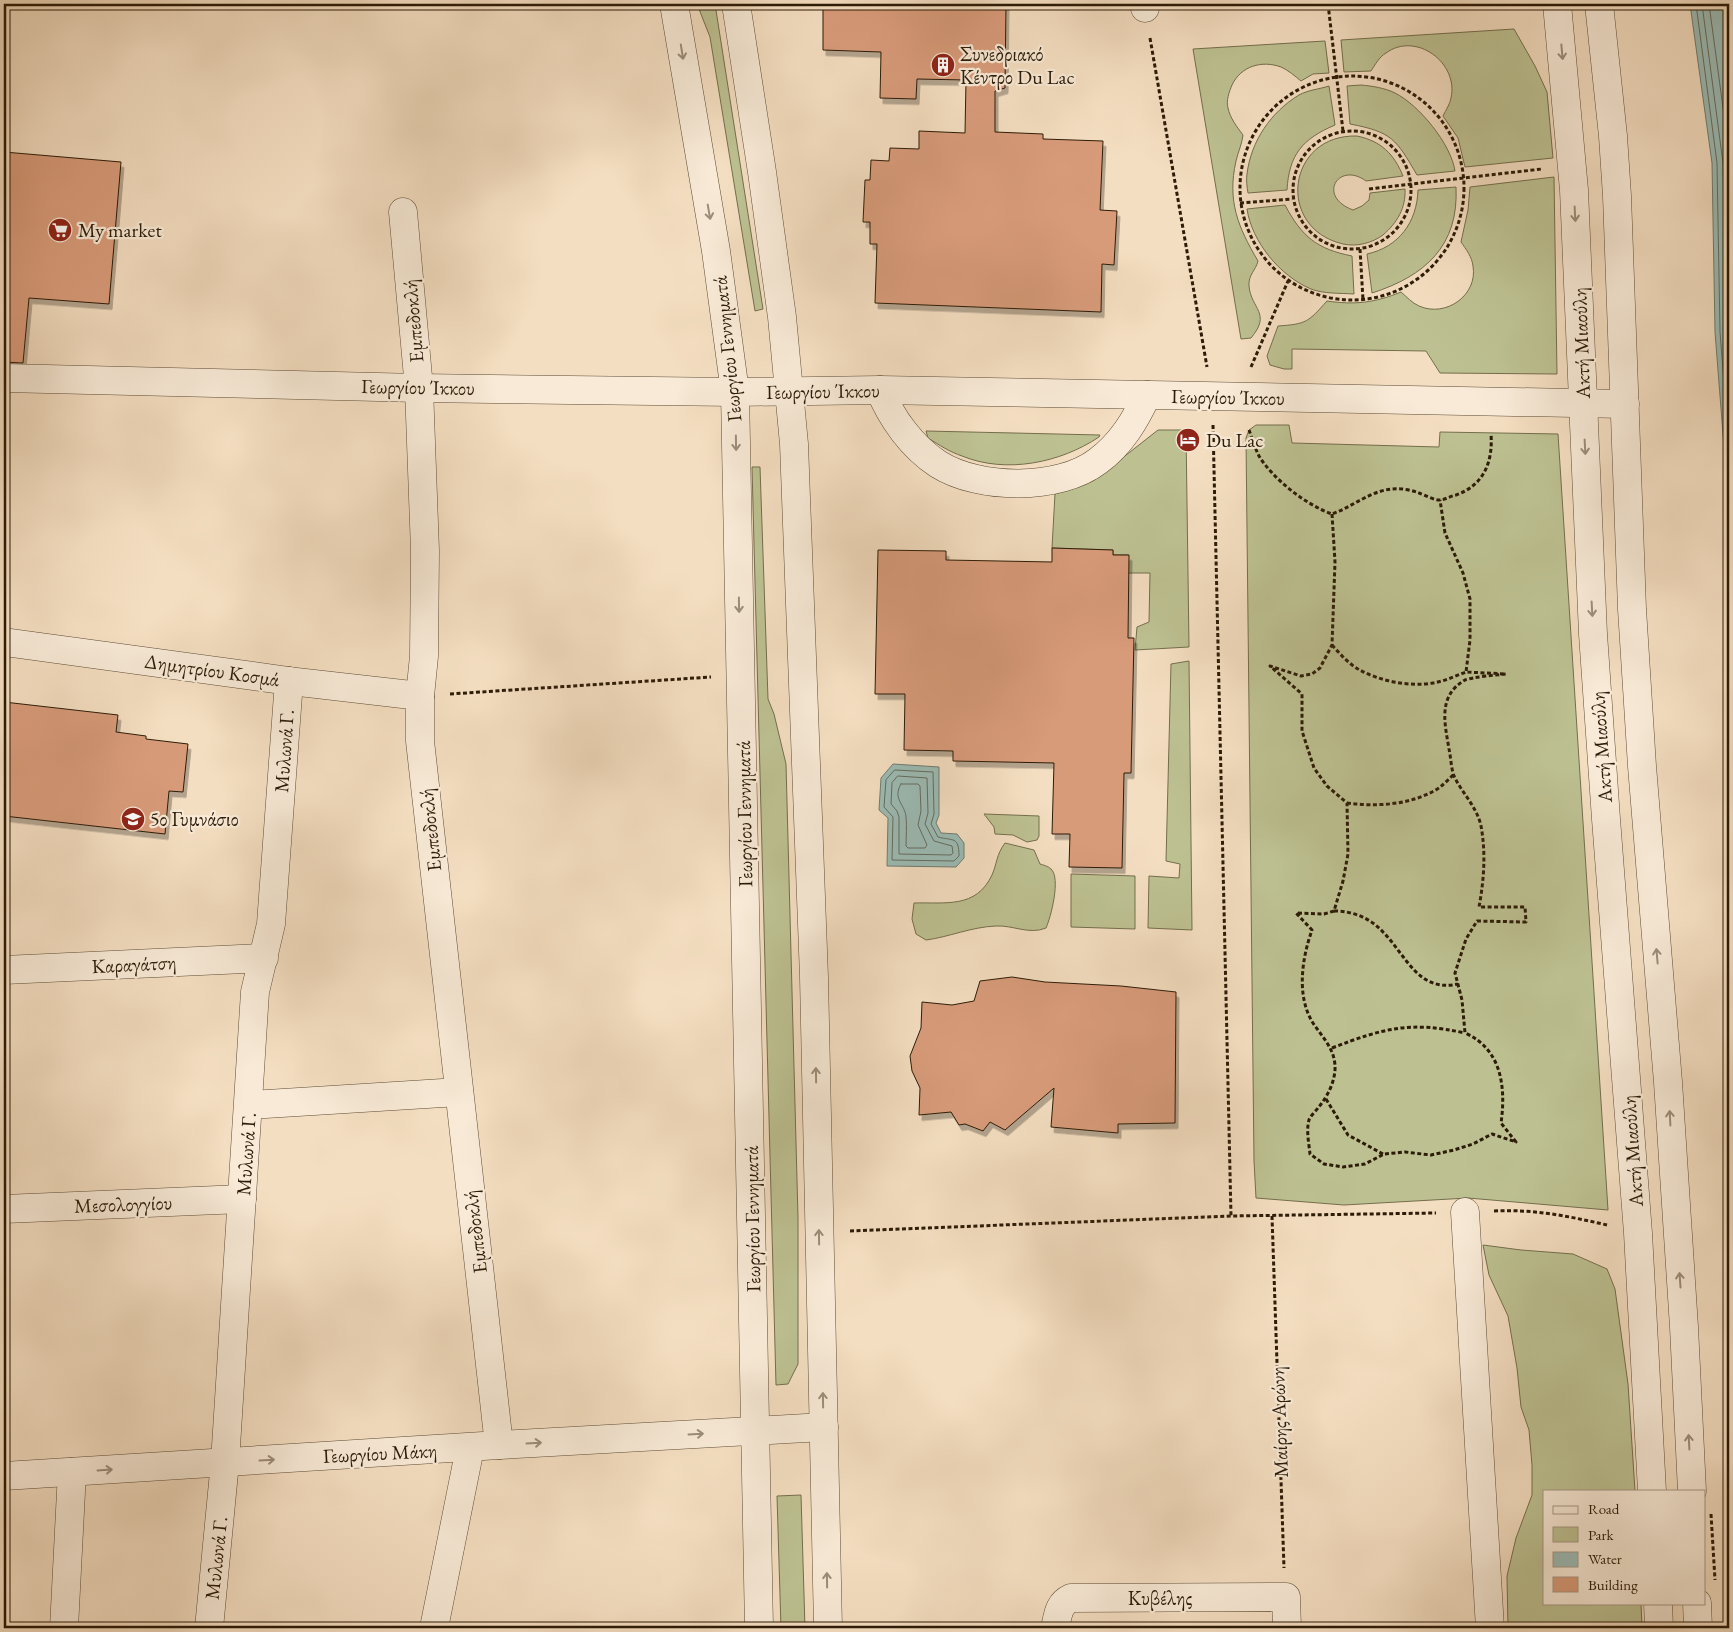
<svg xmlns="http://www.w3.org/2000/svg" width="1733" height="1632" font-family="'EB Garamond',serif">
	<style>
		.green { fill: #bdc192; stroke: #746e4c }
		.water { fill: #9cbcb6; stroke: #6f7c70 }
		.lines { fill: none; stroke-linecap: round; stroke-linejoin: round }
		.shore { stroke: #646c5e; stroke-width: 1 }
		.building { fill: #d89b7a; stroke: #2c1b07; filter: url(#shadow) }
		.minor-casing { stroke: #5e4c36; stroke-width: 29 }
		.tertiary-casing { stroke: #5e4c36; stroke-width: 29 }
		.path { stroke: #2c1b07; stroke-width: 3; stroke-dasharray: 4 2.5; stroke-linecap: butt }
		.minor { stroke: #f8ead7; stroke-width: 28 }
		.tertiary { stroke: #f8ead7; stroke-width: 28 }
		.oneway { stroke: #9c8d79 }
		.labels { text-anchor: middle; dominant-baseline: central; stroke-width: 4.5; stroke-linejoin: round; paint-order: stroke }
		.poi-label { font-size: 20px; fill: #2c1b07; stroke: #f8ead7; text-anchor: start }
		.street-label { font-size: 20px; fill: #2c1b07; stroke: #f8ead7 }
	</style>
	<defs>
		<filter id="shadow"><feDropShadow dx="3" dy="5.5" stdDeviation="0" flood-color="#0004"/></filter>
	</defs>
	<rect width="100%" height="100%" fill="#f4dec1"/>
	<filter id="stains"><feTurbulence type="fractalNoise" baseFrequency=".004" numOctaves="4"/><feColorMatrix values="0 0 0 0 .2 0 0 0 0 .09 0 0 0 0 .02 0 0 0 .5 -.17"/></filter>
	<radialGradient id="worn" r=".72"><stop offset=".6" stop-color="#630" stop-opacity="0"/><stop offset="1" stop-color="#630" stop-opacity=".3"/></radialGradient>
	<g class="green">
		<polygon points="697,4 715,4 763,309 755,311 710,37"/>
		<path d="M1514,29L1535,66L1547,92L1553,158L1465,167L1458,138L1443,116C1446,110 1450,104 1451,98C1459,63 1416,31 1386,53C1379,57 1375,65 1371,71L1344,72L1341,40Z"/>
		<path d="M1325,41L1329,73L1313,74L1301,81C1295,76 1288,70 1281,67C1262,60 1241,66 1232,85C1229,92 1226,101 1228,108C1230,118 1237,127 1243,135C1242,144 1238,152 1236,161C1227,201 1238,227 1258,261C1256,270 1248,275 1249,286C1251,309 1272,313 1251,338L1241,339L1193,49Z"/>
		<path d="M1361,85C1372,86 1385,88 1395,93C1419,105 1451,144 1455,171L1417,175C1396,139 1392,132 1350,124L1347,86Z"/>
		<path d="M1329,86L1335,125C1302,139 1289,155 1287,190L1248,193C1247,187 1246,180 1247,174C1251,141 1271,112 1299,95C1308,90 1320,89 1329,86Z"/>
		<path d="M1357,136C1381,141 1394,154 1403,176L1366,181C1339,161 1316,196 1353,210L1362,206L1369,200L1370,193L1405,189C1406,208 1397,223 1383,235C1372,243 1357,247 1343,244C1275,228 1287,134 1357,136Z"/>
		<path d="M1554,177L1557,374L1440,373L1426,351L1292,349V369H1284L1270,365L1267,356L1278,326C1307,324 1308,322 1327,301C1355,305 1374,303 1401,292C1407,297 1412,303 1419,306C1446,318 1478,295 1473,266C1472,257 1466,249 1461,242L1468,210L1470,187Z"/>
		<path d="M1456,187C1459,246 1425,276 1372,293L1367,254C1399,247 1417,222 1418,190Z"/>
		<path d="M1285,205C1302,237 1317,249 1352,256L1354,294C1340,293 1324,294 1311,289C1280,276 1252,242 1247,209Z"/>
		<polygon points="1256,425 1289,425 1292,443 1439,447 1440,432 1558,434 1608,1210 1468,1198 1344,1205 1256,1198 1254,1161 1246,438 1249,430"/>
		<polygon points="1158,430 1186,430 1189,647 1135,650 1137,627 1149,622 1150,573 1128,573 1128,555 1113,555 1113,550 1052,548 1055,494 1093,481"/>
		<path d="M926,431L1100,435L1099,437C1060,463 1006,474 962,456C950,452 939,445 928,438Z"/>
		<polygon points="752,467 760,467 768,699 774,714 786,764 798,1218 798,1364 788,1384 776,1385"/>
		<polygon points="1189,661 1192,930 1148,928 1149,876 1179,878 1180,864 1166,861 1171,664"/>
		<polygon points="984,814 1039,816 1039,836 1037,840 1027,842 1013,835 995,834 994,827"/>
		<path d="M1005,843L1034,850L1040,864C1043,865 1048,866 1051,869C1061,878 1051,917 1046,928C1029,935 1013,925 996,926C971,927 949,937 926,940L916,934L912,919L914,903C945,902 976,909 992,875C997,864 996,855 1005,843Z"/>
		<polygon points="1071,874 1135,876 1135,929 1071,927"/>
		<polygon points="1483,1245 1521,1250 1573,1254 1607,1269 1615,1289 1628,1384 1635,1491 1544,1491 1544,1603 1641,1603 1642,1628 1508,1628 1507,1576 1516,1538 1532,1495 1532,1465 1529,1430 1521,1407 1517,1368 1508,1316 1489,1275"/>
		<polygon points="801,1495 805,1628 781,1628 777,1496"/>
	</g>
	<g class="water">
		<polygon points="1690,4 1729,4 1729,511 1715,332 1712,163"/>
		<polygon points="893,764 939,767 939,815 936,823 941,833 957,834 964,843 964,858 956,867 887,866 888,818 879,810 881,778"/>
	</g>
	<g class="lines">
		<g class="shore">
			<polyline points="1696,4 1717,163 1720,332 1729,448"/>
			<polyline points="1702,4 1723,163 1726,332 1729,369"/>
			<polyline points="1709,4 1729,152"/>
			<path d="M895,770L933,772L934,814L931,824L938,837C953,841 959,836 959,856L954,861L892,860L893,817L884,807L886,780Z"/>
			<polygon points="898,776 927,778 928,813 925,824 934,841 952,846 953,853 951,855 899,854 899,817 897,811 891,804 892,783"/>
			<path d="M901,784H918L920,786L921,811L918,825L927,845L925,848H908L906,846C906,837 907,827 906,817C905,804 892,799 901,784Z"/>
		</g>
	</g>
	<g class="building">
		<polygon points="823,4 1006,4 1005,88 995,91 995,132 1043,134 1043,139 1103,141 1100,210 1117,211 1114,265 1102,264 1101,312 875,303 877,244 870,244 870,222 863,222 865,180 870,180 871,160 889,161 890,148 919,149 919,131 965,133 966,80 917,79 916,99 880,98 881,52 823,50"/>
		<polygon points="4,152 121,162 109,304 29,298 23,363 4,362"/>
		<polygon points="1052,548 1113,550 1113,555 1129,555 1128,638 1134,638 1131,773 1124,773 1122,868 1069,867 1070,834 1052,834 1054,763 953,761 953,751 904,750 905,694 875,694 878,550 946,551 946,560 1052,562"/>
		<polygon points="4,702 118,715 116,732 146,736 146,739 188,744 183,792 169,791 165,834 4,816"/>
		<polygon points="1012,977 1045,982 1121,986 1176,992 1175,1123 1118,1124 1118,1133 1051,1127 1054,1088 1005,1130 990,1122 983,1131 965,1124 959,1125 951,1112 919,1115 920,1088 912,1071 910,1056 921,1028 922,1002 952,1005 974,1001 980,981"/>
	</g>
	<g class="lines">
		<g class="minor-casing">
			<g id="minor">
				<polyline points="1144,4 1145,8"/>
				<polyline points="403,212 419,388 425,551 424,656 420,696 420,741 499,1445"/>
				<path d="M880,390C891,418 912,447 938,464C979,490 1059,491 1098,461C1121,444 1135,421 1147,395"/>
				<polyline points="4,642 289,681 420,696"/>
				<polyline points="4,970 264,958"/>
				<polyline points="249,1105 459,1092"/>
				<polyline points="4,1209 242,1199"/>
				<polyline points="1465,1212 1490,1628"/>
				<polyline points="4,1476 499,1445 824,1427"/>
				<polyline points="64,1628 72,1472"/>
				<polyline points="209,1628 225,1462 255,992 271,924 289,681"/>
				<polyline points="434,1628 470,1448"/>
				<path d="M1055,1628C1058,1616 1058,1604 1071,1598L1286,1597L1287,1628"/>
			</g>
		</g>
		<g class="tertiary-casing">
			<g id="tertiary">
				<polyline points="674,4 716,251 735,392 759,1628"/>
				<polyline points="736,4 762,172 782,317 794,444 814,977 828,1628"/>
				<polyline points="1557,4 1574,190 1593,634 1606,819 1638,1233 1652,1491"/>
				<polyline points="1599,4 1613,136 1617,196 1632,609 1642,766 1668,1082 1684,1327 1692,1491"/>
				<polyline points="4,378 419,388 735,392 880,390 1625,404"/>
				<polyline points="1658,1603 1659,1628"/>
				<polyline points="1697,1603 1698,1628"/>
			</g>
		</g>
		<g class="path">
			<polyline points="1328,4 1343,131"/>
			<polyline points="1174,7 1233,4"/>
			<polyline points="1150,38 1207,367"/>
			<circle cx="1352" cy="188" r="112"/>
			<circle cx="1352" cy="190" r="59"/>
			<polyline points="1369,189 1542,169"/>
			<polyline points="1240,203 1292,199"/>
			<polyline points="1360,249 1363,300"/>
			<polyline points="1251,367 1288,281"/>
			<polyline points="1213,425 1231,1216"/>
			<path d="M1249,430C1252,438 1255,448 1259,456C1273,479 1306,505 1332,514C1352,507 1370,491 1392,489C1401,488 1411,490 1419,493C1425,495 1435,501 1441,500C1446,499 1451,496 1456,495C1484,485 1493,462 1491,434"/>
			<path d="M1332,514L1335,562L1332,645L1320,668L1312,674L1301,676L1270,666L1302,694V731L1314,768L1327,786L1347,803L1348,854L1343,881L1334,911L1324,914L1296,913L1312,930C1302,958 1296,996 1313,1023C1323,1038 1336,1050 1335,1070C1334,1084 1327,1097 1318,1108C1316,1111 1310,1116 1309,1120C1306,1130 1309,1144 1310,1154L1324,1164L1343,1167L1365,1164L1384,1154L1405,1152L1431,1155L1454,1150L1473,1144L1492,1134L1516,1142L1501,1123C1506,1088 1502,1049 1465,1033L1462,1000L1455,973L1466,939L1477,921L1526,922L1525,907H1479C1484,880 1486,853 1481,826C1477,807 1462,793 1454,776C1451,768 1451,758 1449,749C1445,724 1437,696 1465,680C1472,677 1497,675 1506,674L1466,672L1470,640V599L1463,573L1445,533L1440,500"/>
			<path d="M1332,645C1340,654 1348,663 1358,669C1379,681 1409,687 1433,683C1445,681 1455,676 1466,672"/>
			<polyline points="450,694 711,677"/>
			<path d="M1347,803C1377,807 1412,805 1439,788C1444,784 1449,779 1454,774"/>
			<path d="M1334,911C1353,911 1370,918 1383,932C1406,955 1418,993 1458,984"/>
			<path d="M1332,1048C1384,1028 1410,1021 1465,1033"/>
			<polyline points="1326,1099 1348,1135 1383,1154"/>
			<path d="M1494,1211C1534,1209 1568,1216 1607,1225"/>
			<polyline points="1272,1216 1284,1568"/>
			<polyline points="850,1231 1231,1216 1436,1213"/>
			<polyline points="1711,1514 1715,1580"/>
		</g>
		<use href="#minor" class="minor"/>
		<use href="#tertiary" class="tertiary"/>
	</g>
	<defs><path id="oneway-shaft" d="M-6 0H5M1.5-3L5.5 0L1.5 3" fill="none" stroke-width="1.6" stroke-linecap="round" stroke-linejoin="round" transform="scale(1.25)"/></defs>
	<g class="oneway">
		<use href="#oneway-shaft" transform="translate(682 52) rotate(81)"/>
		<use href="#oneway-shaft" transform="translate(1562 52) rotate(85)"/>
		<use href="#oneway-shaft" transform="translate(709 212) rotate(80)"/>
		<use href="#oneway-shaft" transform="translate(1575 214) rotate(87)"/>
		<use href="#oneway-shaft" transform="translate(736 443) rotate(89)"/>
		<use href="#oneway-shaft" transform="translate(1585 447) rotate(87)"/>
		<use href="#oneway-shaft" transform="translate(739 605) rotate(89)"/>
		<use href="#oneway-shaft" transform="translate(1592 609) rotate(87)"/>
		<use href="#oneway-shaft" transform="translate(1657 956) rotate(-95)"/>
		<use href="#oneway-shaft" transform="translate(816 1075) rotate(-91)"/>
		<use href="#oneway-shaft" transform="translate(1670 1118) rotate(-93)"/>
		<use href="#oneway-shaft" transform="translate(819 1237) rotate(-91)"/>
		<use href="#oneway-shaft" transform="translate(1680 1280) rotate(-94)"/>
		<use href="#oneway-shaft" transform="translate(823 1400) rotate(-91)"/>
		<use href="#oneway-shaft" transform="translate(696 1434) rotate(-3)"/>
		<use href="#oneway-shaft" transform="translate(1689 1442) rotate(-93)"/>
		<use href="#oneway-shaft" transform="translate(534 1443) rotate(-3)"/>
		<use href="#oneway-shaft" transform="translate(267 1460) rotate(-3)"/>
		<use href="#oneway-shaft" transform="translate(105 1470) rotate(-4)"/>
		<use href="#oneway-shaft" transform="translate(827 1580) rotate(-91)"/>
	</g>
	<defs>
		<g id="building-disc" transform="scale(1.25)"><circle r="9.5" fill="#8f2418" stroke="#f8ead7"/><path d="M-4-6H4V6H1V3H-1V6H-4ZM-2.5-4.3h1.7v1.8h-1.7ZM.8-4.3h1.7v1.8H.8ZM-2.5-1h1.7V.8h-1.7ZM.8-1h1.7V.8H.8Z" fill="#fff"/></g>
		<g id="supermarket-disc" transform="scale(1.25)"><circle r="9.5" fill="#8f2418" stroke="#f8ead7"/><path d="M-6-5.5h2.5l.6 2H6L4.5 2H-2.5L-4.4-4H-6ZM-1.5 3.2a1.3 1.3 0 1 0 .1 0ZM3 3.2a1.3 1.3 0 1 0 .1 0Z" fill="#fff"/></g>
		<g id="hotel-disc" transform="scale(1.25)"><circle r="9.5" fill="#8f2418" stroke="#f8ead7"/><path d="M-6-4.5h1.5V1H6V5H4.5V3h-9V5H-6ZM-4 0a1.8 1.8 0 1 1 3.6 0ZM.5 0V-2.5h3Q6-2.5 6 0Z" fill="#fff"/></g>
		<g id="school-disc" transform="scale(1.25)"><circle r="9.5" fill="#8f2418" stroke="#f8ead7"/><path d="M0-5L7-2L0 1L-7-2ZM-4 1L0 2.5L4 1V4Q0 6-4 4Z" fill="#fff"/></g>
	</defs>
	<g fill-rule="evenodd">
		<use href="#building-disc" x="943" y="65"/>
		<use href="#supermarket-disc" x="60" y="230"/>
		<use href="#hotel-disc" x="1188" y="440"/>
		<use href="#school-disc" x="133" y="819"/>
	</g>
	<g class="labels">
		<g class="poi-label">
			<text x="960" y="54">Συνεδριακό<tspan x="960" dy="23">Κέντρο Du Lac</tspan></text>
			<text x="78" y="230">My market</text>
			<text x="1206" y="440">Du Lac</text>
			<text x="150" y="819">5ο Γυμνάσιο</text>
		</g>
		<g class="street-label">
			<text transform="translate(413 321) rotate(-95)">Εμπεδοκλή</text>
			<text transform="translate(1581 343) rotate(-92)">Ακτή Μιαούλη</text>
			<text transform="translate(727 349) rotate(-96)">Γεωργίου Γεννηματά</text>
			<text transform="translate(418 387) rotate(1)">Γεωργίου Ίκκου</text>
			<text transform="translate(823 391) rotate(-1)">Γεωργίου Ίκκου</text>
			<text transform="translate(1228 397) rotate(1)">Γεωργίου Ίκκου</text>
			<text transform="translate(212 670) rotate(8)">Δημητρίου Κοσμά</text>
			<text transform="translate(1601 747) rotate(-94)">Ακτή Μιαούλη</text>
			<text transform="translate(284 751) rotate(-86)">Μυλωνά Γ.</text>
			<text transform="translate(744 814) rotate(-91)">Γεωργίου Γεννηματά</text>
			<text transform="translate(430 830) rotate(-96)">Εμπεδοκλή</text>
			<text transform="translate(134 964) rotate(-3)">Καραγάτση</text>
			<text transform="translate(1632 1151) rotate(-94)">Ακτή Μιαούλη</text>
			<text transform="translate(246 1154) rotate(-86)">Μυλωνά Γ.</text>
			<text transform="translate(123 1204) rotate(-2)">Μεσολογγίου</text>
			<text transform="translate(752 1219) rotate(-91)">Γεωργίου Γεννηματά</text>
			<text transform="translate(475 1232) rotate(-97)">Εμπεδοκλή</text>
			<text transform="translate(1279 1422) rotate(-92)">Μαίρης Αρώνη</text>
			<text transform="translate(380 1453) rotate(-3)">Γεωργίου Μάκη</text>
			<text transform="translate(216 1558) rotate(-84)">Μυλωνά Γ.</text>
			<text x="1160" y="1598">Κυβέλης</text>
		</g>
	</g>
	<rect width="1733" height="1632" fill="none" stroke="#f4dec1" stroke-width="20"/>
	<rect x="5" y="5" width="1723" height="1622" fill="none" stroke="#2c1b07" stroke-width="2.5"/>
	<rect x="10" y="10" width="1713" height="1612" fill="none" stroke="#2c1b07"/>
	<rect x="1543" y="1490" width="162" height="115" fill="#f8ead7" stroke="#a69784"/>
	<rect x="1553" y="1506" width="25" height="8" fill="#f8ead7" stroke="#a69784"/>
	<text x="1588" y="1514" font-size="15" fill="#2c1b07">Road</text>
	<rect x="1553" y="1527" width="25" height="15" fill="#bdc192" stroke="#a69784"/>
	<text x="1588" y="1540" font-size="15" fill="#2c1b07">Park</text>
	<rect x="1553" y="1552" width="25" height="15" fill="#9cbcb6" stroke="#a69784"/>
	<text x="1588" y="1564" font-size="15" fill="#2c1b07">Water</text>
	<rect x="1553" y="1577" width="25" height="15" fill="#d89b7a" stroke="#a69784"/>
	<text x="1588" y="1590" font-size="15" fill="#2c1b07">Building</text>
	<rect width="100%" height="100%" filter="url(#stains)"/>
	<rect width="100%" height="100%" fill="url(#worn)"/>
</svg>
